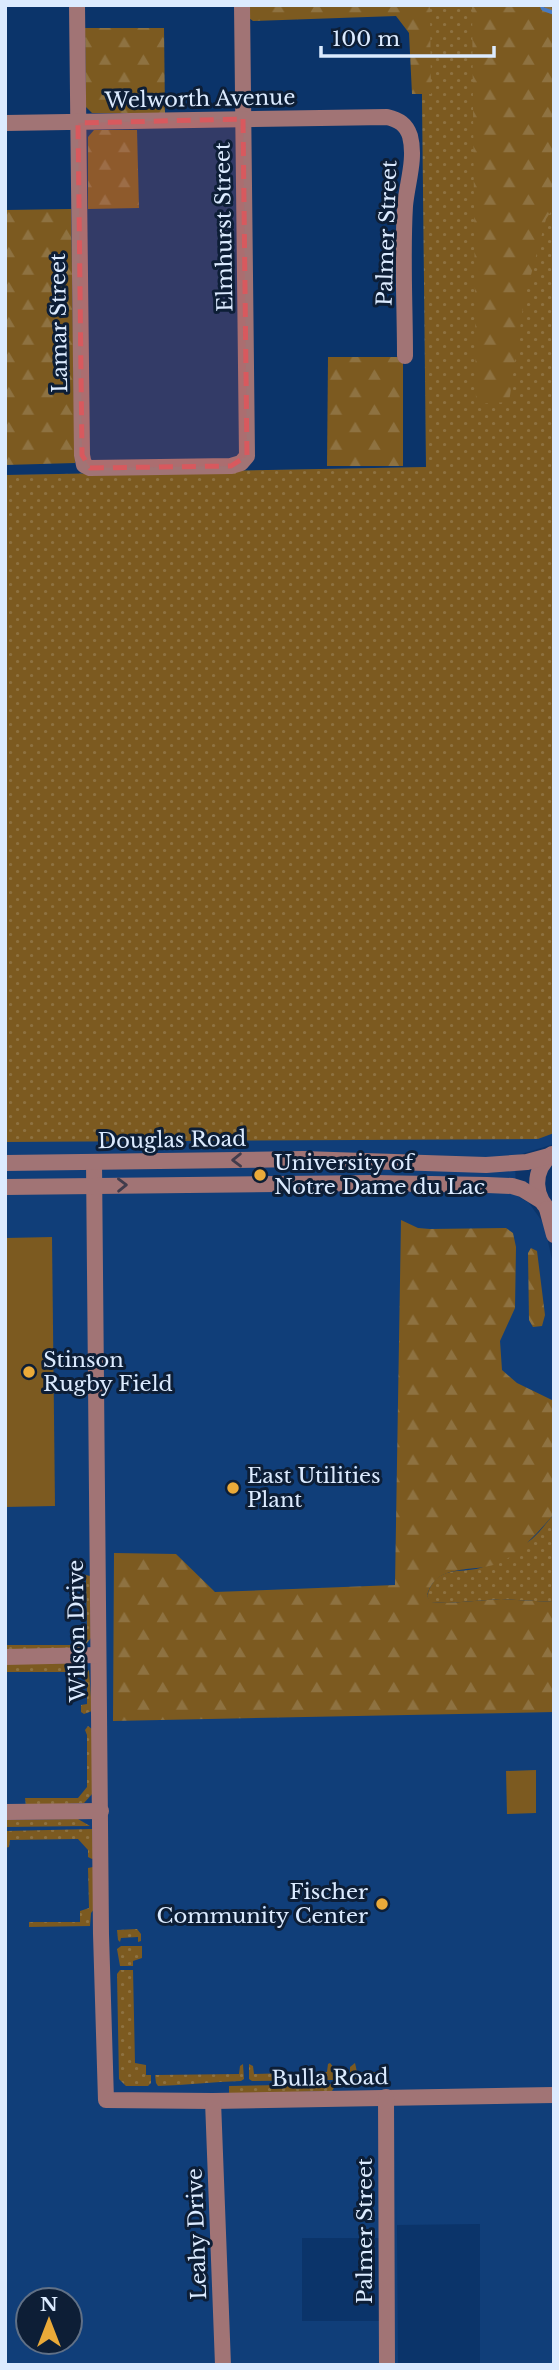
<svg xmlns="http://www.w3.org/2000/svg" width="559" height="2370" font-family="'Libre Baskerville',serif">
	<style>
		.built { fill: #103e79; fill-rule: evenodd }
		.grass { fill: url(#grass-dots) }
		.forest { fill: url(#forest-firs) }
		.garden { fill: #7c5a20 }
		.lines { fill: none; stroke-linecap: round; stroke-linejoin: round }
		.stream { stroke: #477bc5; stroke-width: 3.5 }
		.minor { stroke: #a17475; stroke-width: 16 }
		.oneway { stroke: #413c4c }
		.marked { fill: #d8595e; fill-opacity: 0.2; stroke: #d8595e; stroke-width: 5; stroke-dasharray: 14 9; stroke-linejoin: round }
		.poi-dot { fill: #eaaa39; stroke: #0d1e36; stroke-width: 2.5 }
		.labels { text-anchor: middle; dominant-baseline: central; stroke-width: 6; stroke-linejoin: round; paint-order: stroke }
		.street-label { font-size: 21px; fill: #dcebff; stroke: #0d1e36 }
		.poi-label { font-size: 21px; fill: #dcebff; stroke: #0d1e36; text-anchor: start }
	</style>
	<defs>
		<pattern id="grass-dots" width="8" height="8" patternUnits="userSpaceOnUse" patternTransform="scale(1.75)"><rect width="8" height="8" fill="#7c5a20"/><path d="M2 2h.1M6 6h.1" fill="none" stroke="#8e7241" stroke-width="1.8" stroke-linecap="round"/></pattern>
		<pattern id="forest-firs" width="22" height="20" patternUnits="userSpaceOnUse" patternTransform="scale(1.75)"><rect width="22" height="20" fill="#7c5a20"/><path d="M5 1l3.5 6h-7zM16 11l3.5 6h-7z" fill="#8e7241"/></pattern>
	</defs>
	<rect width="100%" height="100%" fill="#0b346a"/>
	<path class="built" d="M421,5H554V1144L515,1156L516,1195L529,1203L544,1224L554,1268V2365H5V475L426,467ZM480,2224V2363L398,2364L397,2225ZM302,2238H379L380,2321H302ZM28,2300H70V2342H28Z"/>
	<g class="grass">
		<polygon points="421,5 554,5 554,1133 538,1139 5,1142 5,475 426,467"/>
		<path d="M554,1514V1602L501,1599L448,1603L430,1602L427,1596C436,1564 460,1574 480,1568C490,1565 524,1545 532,1539C540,1532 547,1522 554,1514Z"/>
		<polygon points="82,1574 90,1576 91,1638 82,1649 5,1651 5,1645 76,1645 76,1635 81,1635 81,1628 87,1627 86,1580 77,1577"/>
		<polygon points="78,1663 81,1666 78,1672 5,1672 5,1664"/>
		<polygon points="89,1670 92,1711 84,1714 81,1712 81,1705 87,1704 87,1684 83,1676"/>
		<polygon points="88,1726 92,1729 93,1793 84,1803 26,1806 25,1798 78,1798 87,1787 87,1735 85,1730"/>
		<polygon points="78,1819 90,1826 5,1827 5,1820"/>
		<polygon points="92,1829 94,1858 92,1859 88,1857 88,1850 78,1839 10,1840 9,1847 5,1848 5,1831"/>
		<polygon points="93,1867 95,1908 91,1913 90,1926 29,1927 29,1922 80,1922 80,1911 89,1908 88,1868"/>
		<polygon points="137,1929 141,1934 141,1941 138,1942 138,1937 121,1938 120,1942 118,1940 117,1930"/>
		<polygon points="121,1946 142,1946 142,1958 133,1961 133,1966 120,1966 117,1949"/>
		<polygon points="120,1970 133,1970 135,2063 146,2065 146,2075 151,2075 151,2083 148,2086 126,2086 119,2079 117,1974"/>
		<polygon points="330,2063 335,2069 335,2079 332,2080 252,2081 249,2079 249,2064 253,2066 254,2074 327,2072 328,2064"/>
		<polygon points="355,2063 357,2072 380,2072 380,2079 350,2079 350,2067"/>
		<path d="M243,2064L244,2079L241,2081C213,2082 186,2085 158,2086L156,2083L155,2075L239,2074L240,2066Z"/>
		<polygon points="332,2084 335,2086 332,2091 229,2094 229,2086"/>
	</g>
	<g class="forest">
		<polygon points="249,5 430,5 431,94 412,94 409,33 396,16 253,21 249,18"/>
		<polygon points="472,5 554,5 554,207 546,219 524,301 509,402 476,404"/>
		<polygon points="85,28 164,28 165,113 92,113 86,107"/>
		<polygon points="94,130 137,130 139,208 88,209 88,137"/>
		<polygon points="71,209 75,463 5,465 5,210"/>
		<polygon points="328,357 403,357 403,466 327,466"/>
		<path d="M401,1220L418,1228L430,1229L506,1228L513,1233L516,1247L515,1308L500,1341L502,1370L517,1383L554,1401V1514C539,1531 518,1556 496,1564C472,1573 436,1562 427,1596L431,1602L448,1603L501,1599L554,1602V1712L113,1721L114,1553L176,1554L215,1592L395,1585Z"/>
		<polygon points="531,1248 537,1251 545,1315 542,1326 533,1327 529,1320 528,1253"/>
	</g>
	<g class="garden">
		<polygon points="52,1237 55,1506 5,1507 5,1238"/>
		<polygon points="536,1770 536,1813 507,1814 506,1771"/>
	</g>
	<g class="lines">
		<polyline class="stream" points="541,5 543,9 554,13"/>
		<g class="minor">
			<polyline points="77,5 82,455 84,465 90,468 231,466 241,463 247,456 242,5"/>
			<path d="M5,123L387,117C399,120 406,124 410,136C416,159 407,183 405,206C402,255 405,306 405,356"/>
			<path d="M552,1154C531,1171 533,1199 554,1214"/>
			<polyline points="94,1162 101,1934 106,2100 213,2101 554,2095"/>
			<polyline points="5,1163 303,1159 486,1165 527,1162 549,1156"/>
			<polyline points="5,1187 374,1183 487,1185 512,1186 522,1189 540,1200"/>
			<polyline points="547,1209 554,1235"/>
			<polyline points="5,1657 98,1655"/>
			<polyline points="5,1812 101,1811"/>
			<polyline points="386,2097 387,2365"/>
			<polyline points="213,2101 223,2365"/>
		</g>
	</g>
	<defs><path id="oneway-chevron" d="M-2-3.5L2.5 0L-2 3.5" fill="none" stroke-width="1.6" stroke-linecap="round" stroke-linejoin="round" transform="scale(1.75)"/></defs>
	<g class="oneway">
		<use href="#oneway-chevron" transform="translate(237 1160) rotate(179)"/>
		<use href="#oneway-chevron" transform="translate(122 1185) rotate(-1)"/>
	</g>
	<path class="marked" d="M243,119L247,456L231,466L90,468L82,455L78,123Z"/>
	<g class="poi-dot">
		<circle cx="260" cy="1175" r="7"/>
		<circle cx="29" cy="1372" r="7"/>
		<circle cx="233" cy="1488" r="7"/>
		<circle cx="382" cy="1904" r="7"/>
	</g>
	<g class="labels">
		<g class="street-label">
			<text transform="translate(200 99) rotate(-1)">Welworth Avenue</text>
			<text transform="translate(224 227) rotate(-91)">Elmhurst Street</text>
			<text transform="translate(387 233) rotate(-88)">Palmer Street</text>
			<text transform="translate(59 323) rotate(-91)">Lamar Street</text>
			<text transform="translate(172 1140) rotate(-1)">Douglas Road</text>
			<text transform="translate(77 1631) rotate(-91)">Wilson Drive</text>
			<text transform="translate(330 2078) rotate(-1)">Bulla Road</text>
			<text transform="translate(365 2231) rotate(-90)">Palmer Street</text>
			<text transform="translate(197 2234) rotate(-92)">Leahy Drive</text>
		</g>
		<g class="poi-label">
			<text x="274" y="1163">University of<tspan x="274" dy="24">Notre Dame du Lac</tspan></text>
			<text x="43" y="1360">Stinson<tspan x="43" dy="24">Rugby Field</tspan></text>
			<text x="247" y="1476">East Utilities<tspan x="247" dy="24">Plant</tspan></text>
			<text x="368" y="1892" text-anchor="end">Fischer<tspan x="368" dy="24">Community Center</tspan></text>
		</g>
	</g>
	<rect width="559" height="2370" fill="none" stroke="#dcebff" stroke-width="14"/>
	<g transform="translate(49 2321)"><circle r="33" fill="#0d1e36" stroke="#607086" stroke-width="2"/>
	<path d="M0-5L12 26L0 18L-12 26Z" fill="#eaaa39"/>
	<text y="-10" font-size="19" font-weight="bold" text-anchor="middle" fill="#dcebff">N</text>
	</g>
	<path d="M321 46v10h173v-10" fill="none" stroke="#dcebff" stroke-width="3.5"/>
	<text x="332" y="46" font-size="21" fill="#dcebff" stroke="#0d1e36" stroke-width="5" paint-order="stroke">100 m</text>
</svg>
